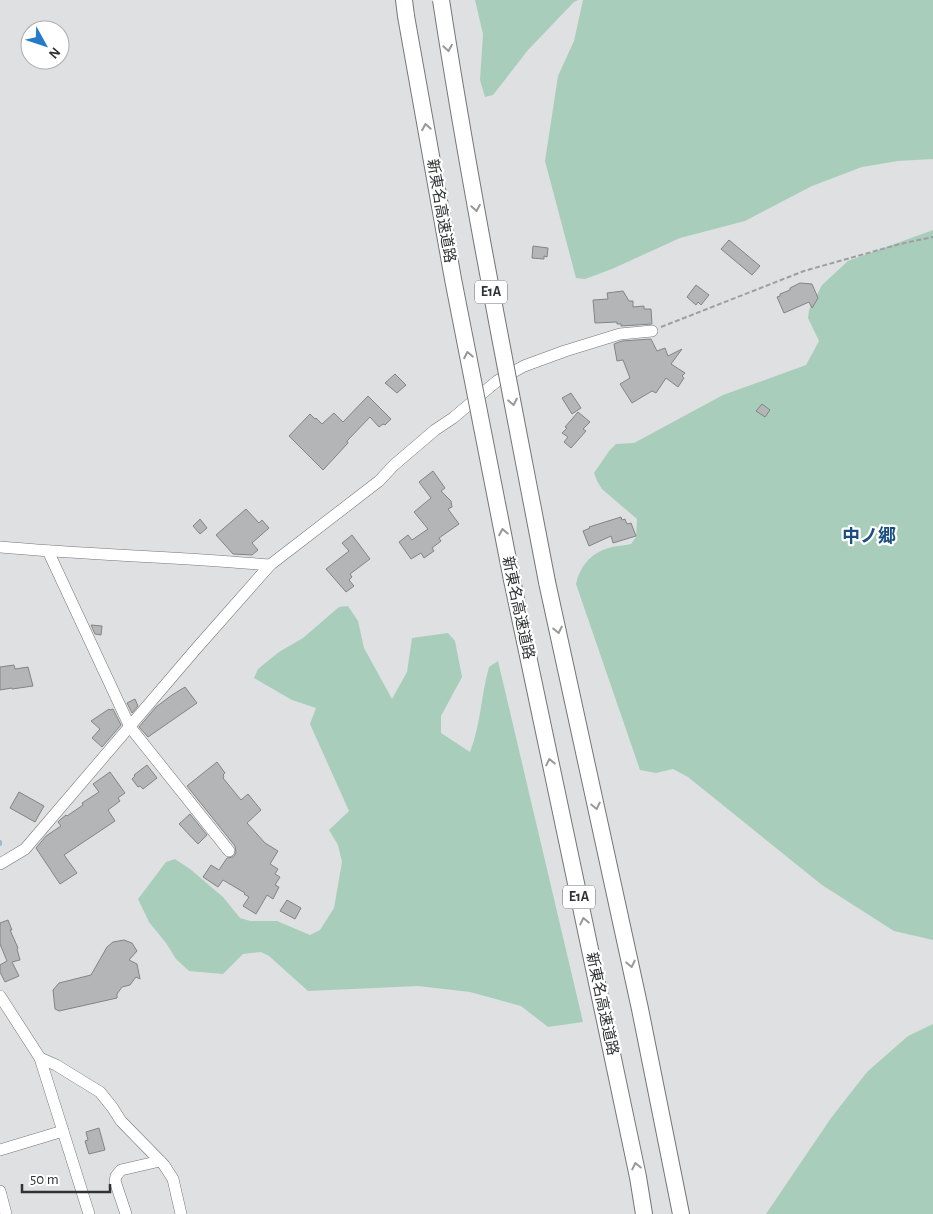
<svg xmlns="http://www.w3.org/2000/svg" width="933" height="1214" font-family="'Alegreya Sans','Noto Sans JP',sans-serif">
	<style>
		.green { fill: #a8cebb }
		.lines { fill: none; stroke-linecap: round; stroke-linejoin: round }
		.stream { stroke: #97b8d6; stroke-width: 4 }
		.building { fill: #b3b5b7; stroke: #828486 }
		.minor-casing { stroke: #737577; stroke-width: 12 }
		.highway-casing { stroke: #737577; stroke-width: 18 }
		.path { stroke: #9e9fa1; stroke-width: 2; stroke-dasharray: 5 2.5; stroke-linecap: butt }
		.minor { stroke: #fff; stroke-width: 11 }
		.highway { stroke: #fff; stroke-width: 16 }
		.highway-bridge-casing { stroke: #737577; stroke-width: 18; stroke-linecap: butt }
		.highway-bridge { stroke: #fff; stroke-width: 16 }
		.oneway { stroke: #989899 }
		.labels { text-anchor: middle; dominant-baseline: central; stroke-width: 4.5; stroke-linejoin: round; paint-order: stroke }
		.shield { fill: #fff; stroke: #6f7070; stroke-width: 1 }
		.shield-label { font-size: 14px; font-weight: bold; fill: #313233 }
		.street-label { font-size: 15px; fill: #313233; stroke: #fff }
		.quarter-label { font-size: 18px; font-weight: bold; fill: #194f80; stroke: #fff }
	</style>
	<rect width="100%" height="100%" fill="#dee0e2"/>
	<g class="green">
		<polygon points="475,0 578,0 574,2 528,50 493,95 485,97 480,80 483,34"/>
		<polygon points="583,0 933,0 933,159 898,161 862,167 812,186 745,221 680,238 612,269 585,279 576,278 545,161 558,76 574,41"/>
		<path d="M933,230V940L894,931L822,885L688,777L673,769L656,773L640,770L576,584C579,569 588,556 603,550C611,546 622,546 631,544L636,537L637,519L602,489L597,481L594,473L609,451L616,444L634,443L723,395L806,365L819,341L808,318L809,310L822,285L848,261Z"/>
		<path d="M348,606L358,621L364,648L392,699L407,672L412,638L448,633L455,641L462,677L441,716V733L470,752C481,724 481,695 489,667L498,661L583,1022L548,1027L521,1006L470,992L418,986L308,991L269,956L261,952L243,954L223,974L189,971L176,959L166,943L149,922L138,899L166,862L175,859L190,869L223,897L240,918L250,921H277L310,935L320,930L334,908L342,862L338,845L329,830L349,811L310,724L316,708L292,700L254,678L258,669L279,652L303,638L339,607Z"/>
		<polygon points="933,1024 933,1214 766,1214 831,1118 867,1072 908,1036"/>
	</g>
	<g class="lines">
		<polyline class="stream" points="0,842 0,844"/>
	</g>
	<g class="building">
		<polygon points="729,240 760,266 752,275 721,249"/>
		<polygon points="533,246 548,248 547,257 544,256 544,259 532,258"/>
		<polygon points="800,283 812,284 818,298 812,308 809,302 784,313 777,297 780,296 780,294 790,290 790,288"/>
		<polygon points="696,285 709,295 701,305 698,302 696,305 687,297"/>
		<polygon points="623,291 629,301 633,301 633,307 644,306 644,309 651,309 652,324 621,326 621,324 617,324 617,322 595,323 593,300 608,299 607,293"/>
		<polygon points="651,339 657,351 665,348 668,356 682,349 671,364 685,373 682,376 684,378 678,387 666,378 656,393 652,391 632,403 620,384 630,378 623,360 617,361 614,344 622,341"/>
		<polygon points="395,374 406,385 397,393 385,383"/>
		<polygon points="571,393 581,408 572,414 562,398"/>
		<polygon points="368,396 391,419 385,425 383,424 379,427 370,417 347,441 348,443 323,470 289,436 310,414 315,419 316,418 322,424 334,413 343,422"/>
		<polygon points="762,404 770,410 765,417 756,411"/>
		<polygon points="578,412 590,422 583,429 586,431 571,448 564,442 568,437 562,433 567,428 565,427"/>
		<polygon points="433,471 445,488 441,491 451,501 452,507 448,509 459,524 439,538 441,541 432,548 434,551 424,558 421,553 411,559 399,542 408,535 412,540 428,529 414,512 431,498 419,482"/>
		<polygon points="246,509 259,523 262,520 269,528 252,543 258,550 252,555 233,554 216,535"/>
		<polygon points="621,517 622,520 625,519 627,524 631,523 636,536 613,543 611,536 589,546 583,531 590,528 589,527"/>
		<polygon points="200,519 207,528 200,534 193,526"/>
		<polygon points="352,535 370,559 350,574 352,577 349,580 354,586 346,592 326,569 349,551 342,543"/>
		<polygon points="91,625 102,626 101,635 95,634"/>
		<polygon points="14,665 15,669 28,667 33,686 12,689 12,688 0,690 0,667"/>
		<polygon points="185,687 197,703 148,737 139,727 156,707 172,695"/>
		<polygon points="135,699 138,706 132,713 127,703"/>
		<polygon points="109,709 110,710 113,709 121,725 102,747 92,738 100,729 91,721"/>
		<polygon points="217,762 225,773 223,775 224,776 223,778 241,800 248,794 261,810 247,823 265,843 278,851 270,864 278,869 275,874 280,877 275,885 279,887 273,899 267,895 256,914 243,906 249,897 244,894 245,893 223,880 218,887 203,877 211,865 219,870 227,858 233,857 236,853 235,846 187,786"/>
		<polygon points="147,765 157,778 143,789 140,786 138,787 132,779 135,776 134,775"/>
		<polygon points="110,772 125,793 118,798 120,801 108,810 115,821 64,855 77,873 60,884 36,848 46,836 61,826 58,822 61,819 66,815 67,816 83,805 82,803 99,792 93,784"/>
		<polygon points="19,792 44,806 35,822 10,808"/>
		<polygon points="190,814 207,835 198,844 179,824"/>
		<polygon points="287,900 301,908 295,919 280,911"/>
		<polygon points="8,920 12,930 10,930 18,948 17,949 20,960 12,962 19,976 5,982 0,972 0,965 7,961 0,944 0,923"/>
		<polygon points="124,940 132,943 137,951 129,960 137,964 140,979 136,977 130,985 122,987 117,994 117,998 59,1011 55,1009 53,990 59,983 91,975 107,947 113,942"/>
		<polygon points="99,1128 105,1150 89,1154 85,1141 88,1140 86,1132"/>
	</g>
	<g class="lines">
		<g class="minor-casing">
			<g id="minor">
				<path d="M0,547C90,555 180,557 270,565"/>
				<polyline points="48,551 130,727 229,851"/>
				<polyline points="0,864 25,849 195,650 270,565 379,481 394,465 435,430 453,418 497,381 524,366 565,351 620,334 652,331"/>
				<polyline points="0,996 40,1058 89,1214"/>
				<polyline points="40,1058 56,1065 100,1092 112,1107 121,1121 164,1165 173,1179 181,1214"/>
				<polyline points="0,1150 63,1131"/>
				<polyline points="0,1191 6,1214"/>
				<polyline points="126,1214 115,1181 116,1176 121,1170 160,1161"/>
			</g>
		</g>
		<g class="highway-casing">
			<g id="highway">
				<polyline points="404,0 406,16"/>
				<polyline points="512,580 638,1177 644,1214"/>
				<polyline points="547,582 640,1009 681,1214"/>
			</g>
		</g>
		<polyline class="path" points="661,327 804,271 900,244 933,237"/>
		<use href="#minor" class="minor"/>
		<use href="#highway" class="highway"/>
		<g class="highway-bridge-casing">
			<g id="highway-bridge">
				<path d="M441,0C471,195 510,388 547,582"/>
				<polyline points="406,16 453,279 512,580"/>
			</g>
		</g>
		<use href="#highway-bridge" class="highway-bridge"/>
	</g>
	<defs><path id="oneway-chevron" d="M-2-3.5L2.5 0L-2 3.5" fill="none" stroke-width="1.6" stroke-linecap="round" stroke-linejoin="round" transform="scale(1.25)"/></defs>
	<g class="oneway">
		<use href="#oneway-chevron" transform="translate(448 48) rotate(81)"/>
		<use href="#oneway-chevron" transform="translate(426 127) rotate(-100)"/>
		<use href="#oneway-chevron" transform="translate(476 208) rotate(80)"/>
		<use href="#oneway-chevron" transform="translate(468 355) rotate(-101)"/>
		<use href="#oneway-chevron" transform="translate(513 402) rotate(79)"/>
		<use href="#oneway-chevron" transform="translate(503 532) rotate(-101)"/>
		<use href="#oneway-chevron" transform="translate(558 630) rotate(78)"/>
		<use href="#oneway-chevron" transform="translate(550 762) rotate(-102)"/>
		<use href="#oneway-chevron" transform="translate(596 806) rotate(78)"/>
		<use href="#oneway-chevron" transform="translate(584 921) rotate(-102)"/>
		<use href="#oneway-chevron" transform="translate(631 964) rotate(78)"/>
		<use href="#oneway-chevron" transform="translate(636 1166) rotate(-102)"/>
	</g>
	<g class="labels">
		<g class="shield">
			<rect x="475" y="280.5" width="32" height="23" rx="4"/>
			<rect x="563" y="885.5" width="32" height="23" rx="4"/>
		</g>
		<g class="shield-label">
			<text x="491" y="292">E1A</text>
			<text x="579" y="897">E1A</text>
		</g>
		<g class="street-label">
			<text transform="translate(441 211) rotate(80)">新東名高速道路</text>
			<text transform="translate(518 608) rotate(78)">新東名高速道路</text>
			<text transform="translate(602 1004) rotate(78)">新東名高速道路</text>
		</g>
		<g class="quarter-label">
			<text x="869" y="537">中ノ郷</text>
		</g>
	</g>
	<g transform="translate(45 45) rotate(130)"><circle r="24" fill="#ffffff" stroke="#adadad"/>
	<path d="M0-4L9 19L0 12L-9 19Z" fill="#237bc9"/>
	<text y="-8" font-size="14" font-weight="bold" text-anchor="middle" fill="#313233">N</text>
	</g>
	<path d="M22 1184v8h88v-8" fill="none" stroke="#313233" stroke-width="2.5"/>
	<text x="30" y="1184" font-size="15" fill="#313233" stroke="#ffffff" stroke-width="4" paint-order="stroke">50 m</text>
</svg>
